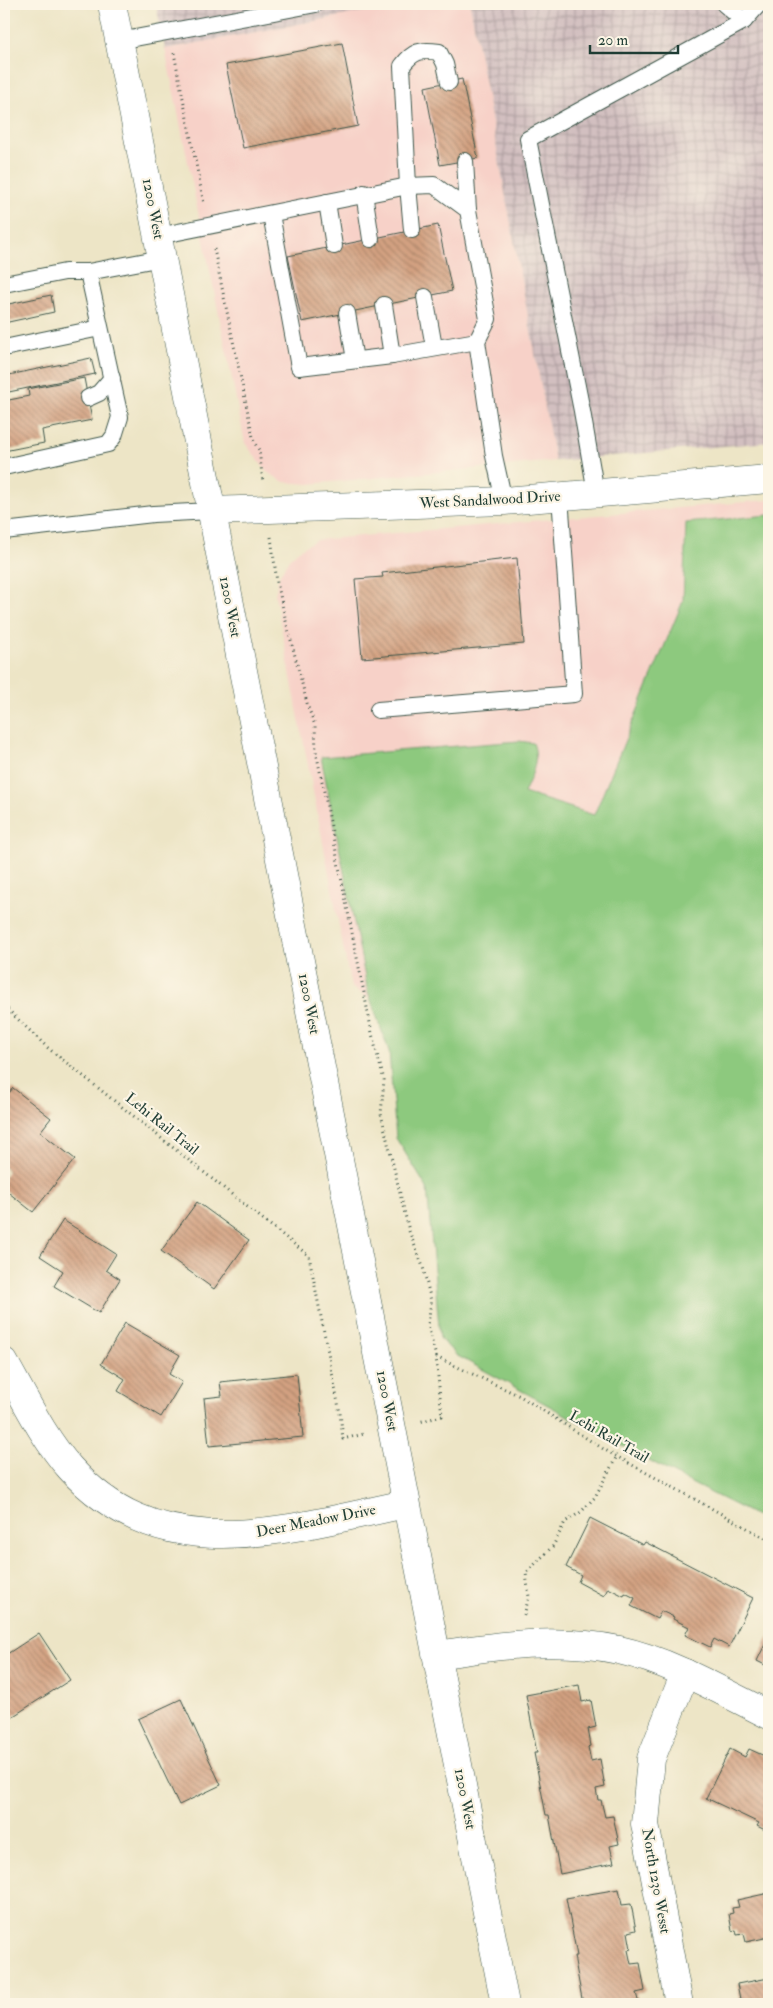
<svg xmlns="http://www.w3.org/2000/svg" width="773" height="2008" font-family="'IM FELL Double Pica',serif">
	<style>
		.built { fill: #f7d1c8 }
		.industrial { fill: url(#industrial-grid) }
		.grass { fill: #8dc97e; stroke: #568359 }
		.building { fill: url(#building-back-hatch) }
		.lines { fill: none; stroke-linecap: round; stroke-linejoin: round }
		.lane-casing { stroke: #3e564a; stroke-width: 18 }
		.street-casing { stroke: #3e564a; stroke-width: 29 }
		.secondary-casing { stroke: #3e564a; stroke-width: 29 }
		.path { stroke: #3e564a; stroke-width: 3; stroke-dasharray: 1 4; stroke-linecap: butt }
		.lane { stroke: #fff; stroke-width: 16 }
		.street { stroke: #fff; stroke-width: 28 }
		.secondary { stroke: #fff; stroke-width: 28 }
		.labels { text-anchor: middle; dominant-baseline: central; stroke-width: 4.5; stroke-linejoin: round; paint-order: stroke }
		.street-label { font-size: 15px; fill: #1f3d34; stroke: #fcf5e5 }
	</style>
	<defs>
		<pattern id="industrial-grid" width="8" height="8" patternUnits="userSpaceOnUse" patternTransform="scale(1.25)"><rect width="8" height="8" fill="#d2bfc0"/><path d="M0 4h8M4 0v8" fill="none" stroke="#aa9c9d"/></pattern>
		<pattern id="building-back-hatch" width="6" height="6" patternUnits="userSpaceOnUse" patternTransform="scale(1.25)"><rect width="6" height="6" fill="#d3a181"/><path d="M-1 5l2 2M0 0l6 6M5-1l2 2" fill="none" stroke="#ab846a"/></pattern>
	</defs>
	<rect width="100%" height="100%" fill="#fcf5e5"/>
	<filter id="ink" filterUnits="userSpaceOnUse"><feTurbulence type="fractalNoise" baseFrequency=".02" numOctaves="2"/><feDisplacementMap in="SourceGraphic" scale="10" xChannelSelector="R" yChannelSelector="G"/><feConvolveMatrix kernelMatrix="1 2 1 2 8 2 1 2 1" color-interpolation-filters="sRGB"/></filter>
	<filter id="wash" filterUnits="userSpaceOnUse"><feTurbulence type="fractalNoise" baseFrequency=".0096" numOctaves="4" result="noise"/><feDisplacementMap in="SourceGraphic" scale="20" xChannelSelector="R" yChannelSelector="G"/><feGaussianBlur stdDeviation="1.12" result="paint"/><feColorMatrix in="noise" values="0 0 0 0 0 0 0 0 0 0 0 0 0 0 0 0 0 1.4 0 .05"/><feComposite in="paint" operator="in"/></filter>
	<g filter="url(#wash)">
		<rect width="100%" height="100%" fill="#ede5c6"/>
		<g class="built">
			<polygon points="404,4 470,4 555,461 309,484 284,482 267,472 245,443 165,49"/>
			<polygon points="769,500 769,1251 351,987 275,595 279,576 289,559 299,550 316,540"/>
		</g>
		<g class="industrial">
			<polygon points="156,4 404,4 165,49"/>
			<polygon points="470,4 769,4 769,442 555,461"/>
		</g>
		<path class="grass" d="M769,515V1522L689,1482L456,1355L440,1338L427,1188L396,1138L389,1051L368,992L321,757L519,741L533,743C540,760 531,777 524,793L594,815L683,601L686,523Z"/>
		<g id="blocks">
			<g class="building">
				<polygon points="342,43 358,126 243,148 226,65"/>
				<polygon points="462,79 478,158 440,165 425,87"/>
				<polygon points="438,225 452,291 302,322 288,256"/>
				<polygon points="51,295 54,312 4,323 4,305"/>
				<polygon points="91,358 95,374 4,393 4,376"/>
				<polygon points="84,378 92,420 42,430 44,443 4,451 4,401 29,396 28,389"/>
				<polygon points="517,558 524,644 362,658 355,579 383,577 382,573"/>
				<polygon points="13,1088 51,1118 40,1132 75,1159 33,1212 4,1189 4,1177 8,1171 4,1167 4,1099"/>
				<polygon points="197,1202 249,1240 214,1289 161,1251"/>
				<polygon points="63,1220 116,1254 106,1270 120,1279 99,1313 54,1286 63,1271 40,1256"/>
				<polygon points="125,1323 180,1355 169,1374 182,1382 161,1417 118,1391 125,1379 101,1364"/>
				<polygon points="297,1374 303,1437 209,1446 204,1398 222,1396 220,1382"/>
				<polygon points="590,1518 643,1545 645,1542 753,1598 729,1647 714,1639 710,1647 685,1635 689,1627 673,1619 674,1617 661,1611 657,1619 631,1606 635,1598 625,1593 624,1596 608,1588 604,1596 578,1582 581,1575 566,1567"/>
				<polygon points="39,1633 70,1680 4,1722 4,1656"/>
				<polygon points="769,1636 769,1667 757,1661"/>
				<polygon points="579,1685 582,1702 591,1700 596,1727 588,1729 591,1746 588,1747 591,1761 600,1759 605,1787 596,1789 598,1800 601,1800 605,1817 613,1816 619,1844 610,1846 614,1863 560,1874 549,1815 546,1815 534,1753 537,1753 526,1695"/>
				<polygon points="181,1699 221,1785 179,1805 138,1719"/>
				<polygon points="730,1749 745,1757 749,1749 769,1758 769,1832 757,1826 759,1823 706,1798"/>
				<polygon points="619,1889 622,1905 631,1904 636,1930 628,1932 631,1949 628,1950 631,1964 640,1963 645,1991 636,1993 639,2004 583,2004 574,1956 577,1956 566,1898"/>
				<polygon points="769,1893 769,1937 746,1942 744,1934 737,1935 736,1930 732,1931 729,1914 733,1913 732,1908 739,1907 737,1900"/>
				<polygon points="769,1978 769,2004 741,2004 737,1984"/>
			</g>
		</g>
	</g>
	<g filter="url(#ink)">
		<use href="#blocks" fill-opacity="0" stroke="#3e564a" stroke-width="1"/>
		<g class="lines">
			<g class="lane-casing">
				<g id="lane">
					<polyline points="724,4 744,21 759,4"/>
					<polyline points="119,41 316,4"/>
					<polyline points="465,161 468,210"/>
					<polyline points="364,193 371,239"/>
					<polyline points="327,202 334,246"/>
					<polyline points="271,214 299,367 392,356 477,341"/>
					<path d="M412,230L408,186L402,66C413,51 421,49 439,52L445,64L449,82"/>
					<polyline points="158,236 408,186 434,185 468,210 488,319 477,341 494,456 504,501"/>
					<polyline points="4,284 65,272 88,272 162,258"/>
					<polyline points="425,297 434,347"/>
					<polyline points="384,305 392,356"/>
					<polyline points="347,313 355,360"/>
					<polyline points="4,348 100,328"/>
					<polyline points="88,398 99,393 112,378"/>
					<polyline points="4,467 108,444 114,436 120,417 88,272"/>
					<polyline points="596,493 582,411 528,139 744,21"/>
					<polyline points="4,531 153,514 211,511"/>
					<polyline points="378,710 574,694 560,496"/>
				</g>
			</g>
			<g class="street-casing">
				<g id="street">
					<path d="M437,1655C498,1645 558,1637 619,1650C670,1661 723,1692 769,1715"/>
					<polyline points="679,2004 645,1824 651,1759 685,1673"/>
				</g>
			</g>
			<g class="secondary-casing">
				<g id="secondary">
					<polyline points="112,4 505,2004"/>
					<polyline points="211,511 504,501 769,479"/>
					<path d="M4,1362C24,1397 43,1438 70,1468C163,1572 288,1528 406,1504"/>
				</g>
			</g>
			<g class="path">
				<polyline points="174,53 204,204"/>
				<polyline points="214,249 254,442 259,450 263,482"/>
				<polyline points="271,537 277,582 285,617 308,707 315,725 316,751 373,1038 384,1080 381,1114 409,1231 423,1267 431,1301 428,1325 436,1357 442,1416 419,1422"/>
				<polyline points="4,1006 48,1048 309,1256 340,1413 343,1439 364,1434"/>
				<polyline points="436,1357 520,1396 605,1450 769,1540"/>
				<polyline points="524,1615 529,1597 526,1573 553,1546 565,1522 581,1512 595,1497 617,1456"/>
			</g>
			<use href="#lane" class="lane"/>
			<use href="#street" class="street"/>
			<use href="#secondary" class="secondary"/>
		</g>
	</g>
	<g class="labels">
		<g class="street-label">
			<text transform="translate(153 209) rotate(79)">1200 West</text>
			<text transform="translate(490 500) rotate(-3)">West Sandalwood Drive</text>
			<text transform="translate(230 607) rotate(79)">1200 West</text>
			<text transform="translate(309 1004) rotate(79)">1200 West</text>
			<text transform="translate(162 1124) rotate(39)">Lehi Rail Trail</text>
			<text transform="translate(387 1401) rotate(79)">1200 West</text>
			<text transform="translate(609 1437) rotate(30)">Lehi Rail Trail</text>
			<text transform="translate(316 1521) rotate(-11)">Deer Meadow Drive</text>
			<text transform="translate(465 1799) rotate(79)">1200 West</text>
			<text transform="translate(656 1881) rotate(80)">North 1230 Wesst</text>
		</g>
	</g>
	<rect width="773" height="2008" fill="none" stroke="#fcf5e5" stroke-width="20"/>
	<path d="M590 45v8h88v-8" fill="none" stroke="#1f3d34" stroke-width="2.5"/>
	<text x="598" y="45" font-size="15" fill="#1f3d34" stroke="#fcf5e5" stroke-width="4" paint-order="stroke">20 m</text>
</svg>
